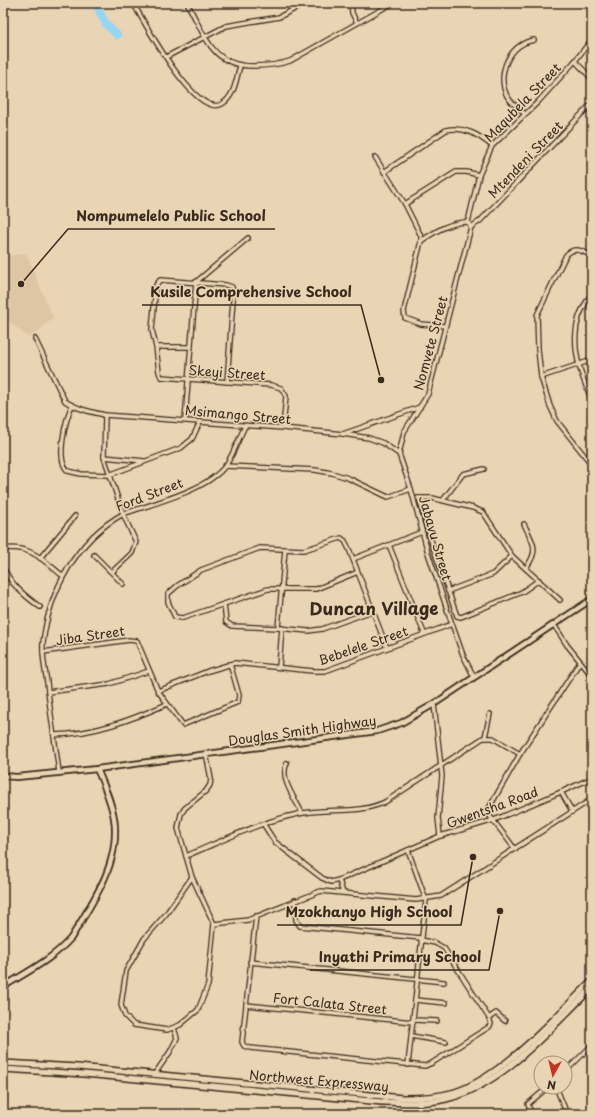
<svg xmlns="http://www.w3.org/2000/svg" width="595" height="1117" font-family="'Playpen Sans',sans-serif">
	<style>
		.built { fill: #dec5a3 }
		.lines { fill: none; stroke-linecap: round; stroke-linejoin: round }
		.river { stroke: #93d7f5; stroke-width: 8 }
		.minor-casing { stroke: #3b2a1e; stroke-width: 6 }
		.tertiary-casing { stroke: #3b2a1e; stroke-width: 8 }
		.secondary-casing { stroke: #3b2a1e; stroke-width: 8 }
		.minor { stroke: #e9d4b3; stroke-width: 3.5 }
		.tertiary { stroke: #e9d4b3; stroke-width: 4.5 }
		.secondary { stroke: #e9d4b3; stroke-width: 5 }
		.labels { text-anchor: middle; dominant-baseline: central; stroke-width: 3; stroke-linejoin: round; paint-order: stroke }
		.street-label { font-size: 13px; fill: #3b2a1e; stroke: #e9d4b3 }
		.district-label { font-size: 17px; font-weight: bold; fill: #3b2a1e; stroke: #e9d4b3 }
		.leader { fill: none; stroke: #3b2a1e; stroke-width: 1.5 }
		.callout-dot { fill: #3b2a1e; stroke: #e9d4b3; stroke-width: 1.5 }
		.callout-label { font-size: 14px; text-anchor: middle; font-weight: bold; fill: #3b2a1e; stroke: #e9d4b3; stroke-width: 3; stroke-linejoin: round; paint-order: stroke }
	</style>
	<rect width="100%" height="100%" fill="#e9d4b3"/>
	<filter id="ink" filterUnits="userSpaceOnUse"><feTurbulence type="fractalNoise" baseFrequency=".025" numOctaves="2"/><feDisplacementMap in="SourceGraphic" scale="8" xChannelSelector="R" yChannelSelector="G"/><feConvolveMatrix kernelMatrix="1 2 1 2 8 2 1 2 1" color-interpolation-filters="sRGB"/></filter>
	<g filter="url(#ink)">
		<polygon class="built" points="26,253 53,318 35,334 28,337 10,322 3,310 3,257"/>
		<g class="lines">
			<g class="river">
				<polyline points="95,3 106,24 117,35"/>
				<polyline points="3,4 3,3"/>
			</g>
			<g class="minor-casing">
				<g id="minor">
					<path d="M133,3C144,21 195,119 222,104C235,96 236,79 240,66"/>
					<path d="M187,3C205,35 211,66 253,66C266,66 278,65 290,61L393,3"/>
					<polyline points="288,3 292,10"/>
					<polyline points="351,3 352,13 357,23"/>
					<polyline points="166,57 226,26 279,17 306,3"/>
					<polyline points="575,61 592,79"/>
					<path d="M525,114C519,109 511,103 507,96C496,74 509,44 534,40"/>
					<polyline points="375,157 405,204 421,236 421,241 404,311 405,318 421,324 445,326"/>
					<path d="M384,172L446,130C464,126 479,135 492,146"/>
					<polyline points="405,204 456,172 466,172 479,175"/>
					<polyline points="471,227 428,394 404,432 399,454 411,489 428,553 452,624 463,655 474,677"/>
					<polyline points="471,227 468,222 479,175 492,146 538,102 575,61 592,39"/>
					<polyline points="471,227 480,221 592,103"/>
					<path d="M421,241C436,231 450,222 468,222"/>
					<path d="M592,256C582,251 575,246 566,255L537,315L538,349L541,377L550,406L557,421L592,465"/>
					<polyline points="196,282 248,238"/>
					<path d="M592,292C588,300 582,308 579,317C570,345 580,374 592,400"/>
					<path d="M35,339L65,401C77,409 91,412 105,415L283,428L343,434L369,438L383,443L399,454"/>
					<polyline points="156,347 159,372 161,377 271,385 281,388 286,396 283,428"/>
					<polyline points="191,347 156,347 152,330 156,285 160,280 226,285 232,287 233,300 227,382"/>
					<polyline points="541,377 592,360"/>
					<path d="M72,405C66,419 55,460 68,471L81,474L109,475L181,448L192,439L200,422"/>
					<polyline points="105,415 104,457 123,514 136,542 132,553 112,572"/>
					<polyline points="185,420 196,282"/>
					<polyline points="343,434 420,407"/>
					<polyline points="104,457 144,461"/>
					<polyline points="225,466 315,470 332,473 348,478 388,497 411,489"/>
					<polyline points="418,498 432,498 473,508 483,512 512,556 560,600"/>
					<polyline points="419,498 433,547 457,616 461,617 522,592 539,580"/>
					<polyline points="443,500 463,474 484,469"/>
					<path d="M524,524C533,543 540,549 526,568"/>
					<polyline points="389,545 424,633"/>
					<path d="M3,549C30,544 44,561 63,576"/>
					<polyline points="94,555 123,584"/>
					<polyline points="40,558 75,516"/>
					<polyline points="353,559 422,532"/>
					<path d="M3,567C11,585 25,596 40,607"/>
					<polyline points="358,572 316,589 268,589 183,618 175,617 168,602 168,594 177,586 201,570 260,548 304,550 341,538 345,541 349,549 387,648"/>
					<polyline points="448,591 493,574 512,556"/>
					<polyline points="224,604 226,622 232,626 278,628 308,631 322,629 372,611"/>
					<polyline points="554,625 567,645 592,676"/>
					<polyline points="278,628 285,550"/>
					<polyline points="43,652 129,640 137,641 158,691 183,725 238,702 239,695 230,664"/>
					<polyline points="279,667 282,628"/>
					<polyline points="158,691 208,671 235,663 313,671 325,671 452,624"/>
					<polyline points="48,692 109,684 149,671"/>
					<polyline points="434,704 442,776 438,818 440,836"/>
					<path d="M54,735C94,734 131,720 167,704"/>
					<polyline points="485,737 490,714"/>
					<path d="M287,763C279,779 295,798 302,813"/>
					<path d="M59,772C55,742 50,712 47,682C45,670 42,656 43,643C49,591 77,539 123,514C153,503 207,491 226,465C234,453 239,438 245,426"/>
					<polyline points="561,792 592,778"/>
					<polyline points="264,825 275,842 322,878 331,882 339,880"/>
					<polyline points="515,849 489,815 489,808 520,754 580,662"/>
					<path d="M186,856C222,841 259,822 298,814C327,807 358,815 385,802L483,738H493L520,754"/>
					<polyline points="192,877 166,914 144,939 126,971 121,1005 125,1016 134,1025 167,1030 180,1025 198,1010 208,985 214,924 192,877 178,828 181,814 185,808 206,791 210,785 211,779 206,753"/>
					<polyline points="343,893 339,880 440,836 494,820 561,792 572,811"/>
					<polyline points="295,900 296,920 300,926 421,938"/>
					<polyline points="256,916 242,1042 244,1046 250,1048 425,1066 432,1063 489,1027 491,1024 489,1018 444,948 435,943 421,940"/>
					<polyline points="214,924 248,920 321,891 416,900 441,896 592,799"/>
					<polyline points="250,962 444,982"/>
					<polyline points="415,1000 446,1003"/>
					<polyline points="246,1005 413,1022"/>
					<polyline points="489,1018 496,1013 505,1021"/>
					<polyline points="413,1020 437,1021"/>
					<polyline points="411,1036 446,1042"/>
					<polyline points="408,1065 426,900 408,850"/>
					<polyline points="565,1072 592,1045"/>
					<polyline points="154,1075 170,1052 177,1038 174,1028"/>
					<polyline points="556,1087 567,1114"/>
					<polyline points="531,1114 528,1104 548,1087"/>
					<polyline points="582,1114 592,1110"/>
				</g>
			</g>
			<g class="tertiary-casing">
				<g id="tertiary">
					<polyline points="3,776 17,777 97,769 377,731 401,723 434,704 592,599"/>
					<path d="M3,987C27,972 53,959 71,938C93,901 121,863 114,818C111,801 104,785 97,769"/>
				</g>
			</g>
			<g class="secondary-casing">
				<g id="secondary">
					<path d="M3,1063L78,1067L403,1098C421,1098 438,1097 455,1092C504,1076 555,1017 592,981"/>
					<path d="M3,1069L84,1074L382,1102C404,1103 425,1104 446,1099C503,1086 551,1027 592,988"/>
				</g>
			</g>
			<use href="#minor" class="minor"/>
			<use href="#tertiary" class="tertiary"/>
			<use href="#secondary" class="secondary"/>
		</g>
	</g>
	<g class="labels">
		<g class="street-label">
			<text transform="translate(522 102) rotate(-46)">Maqubela Street</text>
			<text transform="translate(525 159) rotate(-46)">Mtendeni Street</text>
			<text transform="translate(430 343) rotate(-75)">Nomvete Street</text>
			<text transform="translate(227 372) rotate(4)">Skeyi Street</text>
			<text transform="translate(238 414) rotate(5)">Msimango Street</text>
			<text transform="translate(149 494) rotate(-21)">Ford Street</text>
			<text transform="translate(436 538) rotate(74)">Jabavu Street</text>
			<text transform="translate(90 635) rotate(-8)">Jiba Street</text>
			<text transform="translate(363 645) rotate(-19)">Bebelele Street</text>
			<text transform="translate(302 730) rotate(-8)">Douglas Smith Highway</text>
			<text transform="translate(492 807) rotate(-20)">Gwentsha Road</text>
			<text transform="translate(330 1003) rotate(6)">Fort Calata Street</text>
			<text transform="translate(319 1080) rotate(5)">Northwest Expressway</text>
		</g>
		<g class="district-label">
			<text x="374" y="608">Duncan Village</text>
		</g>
	</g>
	<path class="leader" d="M21 284L68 229H275M381 380L361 305H142M473 857L461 925H277M500 911L489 970H310"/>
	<g class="callout-dot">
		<circle cx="21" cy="284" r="4"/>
		<circle cx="381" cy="380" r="4"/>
		<circle cx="473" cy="857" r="4"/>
		<circle cx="500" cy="911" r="4"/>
	</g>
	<g class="callout-label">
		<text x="171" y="221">Nompumelelo Public School</text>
		<text x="251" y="297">Kusile Comprehensive School</text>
		<text x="369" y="917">Mzokhanyo High School</text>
		<text x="400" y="962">Inyathi Primary School</text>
	</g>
	<rect width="595" height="1117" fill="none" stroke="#e9d4b3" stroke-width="16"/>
	<rect x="8" y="8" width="579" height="1101" fill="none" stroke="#3b2a1e" stroke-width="1.5" filter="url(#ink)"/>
	<g transform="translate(553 1075) rotate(188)"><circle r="19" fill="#e9d4b3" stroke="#a39077"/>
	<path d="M0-3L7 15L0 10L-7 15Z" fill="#c8321e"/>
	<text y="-6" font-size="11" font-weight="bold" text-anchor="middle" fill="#3b2a1e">N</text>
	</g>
</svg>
